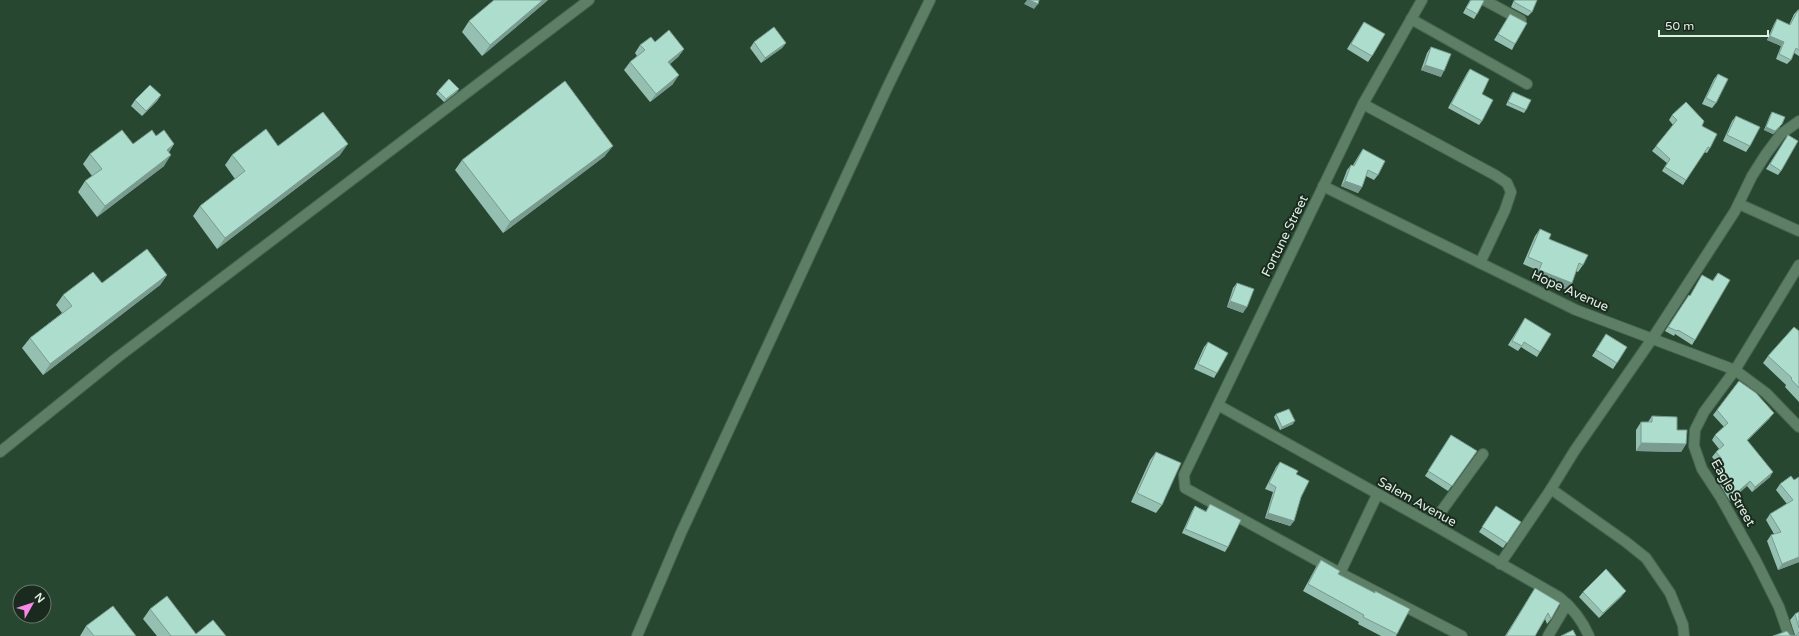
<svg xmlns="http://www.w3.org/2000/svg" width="1799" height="636" font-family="'Varela Round',sans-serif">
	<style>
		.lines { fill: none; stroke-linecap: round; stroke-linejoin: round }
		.minor-casing { stroke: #476450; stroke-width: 12 }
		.minor { stroke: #5d7f65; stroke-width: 10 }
		.wall { fill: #95bfb0 }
		.shaded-wall { fill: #799b90 }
		.building { fill: #addecd; stroke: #799b90 }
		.labels { text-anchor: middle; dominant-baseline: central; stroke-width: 4; stroke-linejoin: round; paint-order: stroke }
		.street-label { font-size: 13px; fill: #ddf0e1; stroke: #1b2a1f }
	</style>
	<rect width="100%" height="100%" fill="#274730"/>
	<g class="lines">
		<g class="minor-casing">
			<g id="minor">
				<polyline points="1422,0 1363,104 1184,475 1185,488 1340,573 1462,636"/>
				<polyline points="1484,0 1521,20"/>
				<polyline points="1411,19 1527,84"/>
				<polyline points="1363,104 1495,175 1507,183 1511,192 1505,210 1480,263"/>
				<polyline points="1323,186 1576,310 1735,370 1766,393 1799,427"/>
				<polyline points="1739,204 1799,231"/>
				<path d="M1218,405L1432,524L1559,597C1573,608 1582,620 1589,636"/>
				<polyline points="0,452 118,357 589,0"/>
				<polyline points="1551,489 1626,542 1646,558 1670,593 1683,625 1684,636"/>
				<polyline points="1432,524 1483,454"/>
				<polyline points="1500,564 1551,489 1575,450 1652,339 1735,211 1752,176 1766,154 1781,134 1799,121"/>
				<polyline points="1340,573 1377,495"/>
				<polyline points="637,636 681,533 888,86 930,0"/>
				<polyline points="1548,636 1567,604"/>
				<polyline points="1789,636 1779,607 1756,561 1721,498 1702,469 1694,446 1695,430 1704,412 1735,370 1799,265"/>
			</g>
		</g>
		<use href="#minor" class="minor"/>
	</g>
	<g class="wall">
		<polygon points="548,0 482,56 462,32 469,21"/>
		<polygon points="1470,0 1483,0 1477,14 1474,19 1463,13"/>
		<polygon points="1514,0 1537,0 1532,12 1528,16 1511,7"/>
		<polygon points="1798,10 1799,10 1799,56 1794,53 1791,60 1787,64 1776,59 1781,46 1767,40 1774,24 1777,19 1789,25 1794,14"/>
		<polygon points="1510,14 1515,44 1512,50 1494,40"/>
		<polygon points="1364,22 1372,56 1368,62 1347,49"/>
		<polygon points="655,42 684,49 678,57 670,64 673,84 650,102 624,70 630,62 637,56 635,53 640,45"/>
		<polygon points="754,42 786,43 782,48 761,63 750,48"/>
		<polygon points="1431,47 1441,77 1421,70 1427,53"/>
		<polygon points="1470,69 1482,94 1482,121 1479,125 1448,108 1467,73"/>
		<polygon points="1718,74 1716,103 1712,108 1702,104 1714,79"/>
		<polygon points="438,91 457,92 444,102 436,94"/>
		<polygon points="1513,92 1526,110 1524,113 1506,105 1511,94"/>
		<polygon points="161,95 157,101 142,116 131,106 135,100"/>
		<polygon points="1772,112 1780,127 1773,134 1764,130 1770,115"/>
		<polygon points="1672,115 1702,126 1710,148 1707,153 1704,152 1683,185 1662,171 1667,163 1652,151 1673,125 1669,120"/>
		<polygon points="1736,116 1750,146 1746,152 1723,141 1732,121"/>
		<polygon points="156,136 174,144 169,152 164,166 97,217 78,192 85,181 92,176 83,164 90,154 133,144"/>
		<polygon points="1785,140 1781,171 1778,175 1766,169"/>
		<polygon points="278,146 340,155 217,249 193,216 200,206 235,179 225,165 232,155"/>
		<polygon points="1363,149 1378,175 1374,180 1366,176 1362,187 1358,193 1341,186 1347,170 1351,165 1353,165 1359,155"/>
		<polygon points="605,156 503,233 455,170 462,160"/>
		<polygon points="1540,229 1549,239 1583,265 1578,272 1576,271 1567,290 1534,277 1537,270 1523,264 1535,236"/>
		<polygon points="1718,273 1695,340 1692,345 1675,334 1674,336 1665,331 1689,295 1690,296 1702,275 1712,281"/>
		<polygon points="167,275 160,285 43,375 22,348 30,338 62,313 56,305 63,295 102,283"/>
		<polygon points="1237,283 1243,313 1227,307 1233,288"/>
		<polygon points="1525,318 1540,352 1537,357 1521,347 1518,351 1508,345"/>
		<polygon points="1799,331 1799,402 1785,387 1786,385 1763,363 1768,356"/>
		<polygon points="1606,334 1617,363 1613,369 1592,356"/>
		<polygon points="1208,342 1217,373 1214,378 1194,369 1204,347"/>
		<polygon points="1739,381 1770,418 1747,441 1770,477 1752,492 1747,486 1730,501 1719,483 1721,479 1713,469 1717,463 1712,457 1716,452 1719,449 1712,440 1715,435 1724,427 1713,415"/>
		<polygon points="1276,414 1293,424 1280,430 1274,417"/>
		<polygon points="1652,416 1677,430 1686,444 1681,452 1636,451 1636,430 1641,422 1648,422"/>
		<polygon points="1451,435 1477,451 1448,491 1425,476"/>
		<polygon points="1156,452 1162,505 1156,513 1131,502 1150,460"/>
		<polygon points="1280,462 1296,474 1294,521 1290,526 1265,518 1273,492 1265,489 1276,467"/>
		<polygon points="1791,476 1799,562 1778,570 1767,541 1771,535 1774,534 1766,520 1770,514 1787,504 1776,490 1780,484"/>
		<polygon points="1210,504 1228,547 1225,552 1182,533 1192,511 1195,506 1206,511"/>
		<polygon points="1496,506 1521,522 1503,548 1479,532"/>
		<polygon points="1321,560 1338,574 1374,593 1397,634 1396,636 1381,636 1358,624 1359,622 1303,591 1316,567"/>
		<polygon points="1535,588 1551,619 1547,624 1545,619 1535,636 1505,636"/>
		<polygon points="1583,592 1622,596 1599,618 1579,597"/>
		<polygon points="150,609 196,634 226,636 157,636 143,619"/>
		<polygon points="1799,612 1799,636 1790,635 1795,635 1790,620 1795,614"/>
		<polygon points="86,626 136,636 80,636"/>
	</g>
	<g class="shaded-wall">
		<polygon points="543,0 548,0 482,56 490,45"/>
		<polygon points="1027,0 1029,0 1038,4 1034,9 1024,4"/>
		<polygon points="1770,36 1784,42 1781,46 1767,40"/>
		<polygon points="786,43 782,48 761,63 765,58"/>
		<polygon points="684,49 678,57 662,70 668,62"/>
		<polygon points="1425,65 1444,71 1441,77 1421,70"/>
		<polygon points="679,75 673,84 650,102 656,94"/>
		<polygon points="459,89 457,92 444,102 446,99"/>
		<polygon points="161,95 157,101 142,116 146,111"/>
		<polygon points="1782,124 1773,134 1764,130 1766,127"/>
		<polygon points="174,144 167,155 167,150"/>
		<polygon points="348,144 340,155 217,249 225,238"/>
		<polygon points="613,146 605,156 503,233 510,222"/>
		<polygon points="171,155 164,166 97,217 105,206"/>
		<polygon points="1345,181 1362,187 1358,193 1341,186"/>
		<polygon points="1539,270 1572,283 1567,290 1534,277"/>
		<polygon points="167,275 160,285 43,375 50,364"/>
		<polygon points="1230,301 1247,307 1243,313 1227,307"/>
		<polygon points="1774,413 1770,418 1743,445 1747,440"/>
		<polygon points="1295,421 1293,424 1280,430 1282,427"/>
		<polygon points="1641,443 1686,444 1681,452 1636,451"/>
		<polygon points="1773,472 1770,477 1752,492 1755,487"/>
		<polygon points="1750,481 1747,486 1730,501 1733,496"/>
		<polygon points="1268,513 1294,521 1290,526 1265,518"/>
		<polygon points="1799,557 1799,562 1778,570 1782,564"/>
		<polygon points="1626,591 1622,596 1599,618 1603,613"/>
	</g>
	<g class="building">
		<polygon points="494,0 543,0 490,45 469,21"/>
		<polygon points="1029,0 1039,0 1038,4"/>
		<polygon points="1471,0 1483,0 1484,1 1477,14 1466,8"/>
		<polygon points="1515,0 1537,0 1532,12 1514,2"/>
		<polygon points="1798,10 1799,10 1799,50 1796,48 1791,60 1779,54 1784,42 1770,36 1777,19 1790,25"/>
		<polygon points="1510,14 1527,23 1515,44 1498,34"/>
		<polygon points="1364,22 1385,34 1372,56 1351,44"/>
		<polygon points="774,27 786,43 765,58 754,42"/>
		<polygon points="669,30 684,49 668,62 679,75 656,94 630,62 645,50 640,45 651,37 655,42"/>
		<polygon points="1431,47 1451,54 1444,71 1425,65"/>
		<polygon points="1470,69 1489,79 1482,94 1493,100 1482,121 1451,104"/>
		<polygon points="1718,74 1728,79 1716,103 1706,98"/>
		<polygon points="449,79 459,89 446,99 438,91"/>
		<polygon points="565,81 613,146 510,222 462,160"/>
		<polygon points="150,85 161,95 146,111 135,100"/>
		<polygon points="1513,92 1531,100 1526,110 1508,102"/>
		<polygon points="1686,102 1704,121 1702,126 1717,134 1710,148 1708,147 1686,180 1665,167 1670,159 1656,146 1677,120 1672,115"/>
		<polygon points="323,112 348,144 225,238 200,206 245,171 232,155 266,129 278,146"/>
		<polygon points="1772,112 1785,117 1782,124 1775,131 1766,127"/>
		<polygon points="1736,116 1760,127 1750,146 1727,135"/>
		<polygon points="122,130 133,144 152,130 156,136 164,130 174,144 167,150 171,155 105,206 85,181 102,169 90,154"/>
		<polygon points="1788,135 1798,141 1781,171 1770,164"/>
		<polygon points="1363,149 1385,161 1378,175 1368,170 1362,187 1345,181 1351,165 1354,166"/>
		<polygon points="1540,229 1551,234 1549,239 1588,255 1583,265 1579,263 1572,283 1539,270 1542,263 1528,257"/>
		<polygon points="147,249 167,275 50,364 30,338 72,306 63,295 93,272 102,283"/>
		<polygon points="1718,273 1730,280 1695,340 1678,330 1677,331 1668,327 1689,295 1690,296 1702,275 1713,281"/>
		<polygon points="1237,283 1254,289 1247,307 1230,301"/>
		<polygon points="1525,318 1551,334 1540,352 1524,342 1522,346 1512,341"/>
		<polygon points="1794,327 1799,331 1799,388 1791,379 1792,378 1768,356"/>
		<polygon points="1606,334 1627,347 1617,363 1596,350"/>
		<polygon points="1208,342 1228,353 1217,373 1198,364"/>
		<polygon points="1739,381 1756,393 1774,413 1747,440 1773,472 1755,487 1750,481 1733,496 1722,478 1726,475 1716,464 1722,459 1716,452 1724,445 1715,435 1728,423 1717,410"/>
		<polygon points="1289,409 1295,421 1282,427 1276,414"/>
		<polygon points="1652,416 1677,417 1677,430 1687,430 1686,444 1641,443 1641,422 1652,422"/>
		<polygon points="1451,435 1477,451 1452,486 1428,471"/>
		<polygon points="1156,452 1181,463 1162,505 1137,493"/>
		<polygon points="1280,462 1298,471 1296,474 1309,481 1301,497 1294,521 1268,513 1276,487 1269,483"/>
		<polygon points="1791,476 1794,480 1799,477 1799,557 1782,564 1771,535 1781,532 1770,514 1793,500 1780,484"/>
		<polygon points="1210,504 1241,520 1228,547 1185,529 1195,506 1206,512"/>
		<polygon points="1496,506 1521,522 1507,543 1482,527"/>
		<polygon points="1321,560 1340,571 1338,574 1375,593 1375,591 1410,609 1397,634 1363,617 1364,615 1308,584"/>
		<polygon points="1606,569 1626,591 1603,613 1583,592"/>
		<polygon points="1535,588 1560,603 1551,619 1548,613 1535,636 1506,636"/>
		<polygon points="167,596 196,634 213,620 226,636 171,636 150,609"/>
		<polygon points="113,606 136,636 94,636 86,626"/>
		<polygon points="1799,612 1799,628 1795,614"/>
		<polygon points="1573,630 1576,636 1561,636"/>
		<polygon points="1787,631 1790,635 1796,636 1799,632 1799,636 1773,636"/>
	</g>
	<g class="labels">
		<g class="street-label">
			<text transform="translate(1285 236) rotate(-64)">Fortune Street</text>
			<text transform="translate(1570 291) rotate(24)">Hope Avenue</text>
			<text transform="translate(1733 493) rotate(60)">Eagle Street</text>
			<text transform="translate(1417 502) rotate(29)">Salem Avenue</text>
		</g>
	</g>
	<g transform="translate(32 604) rotate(51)"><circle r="19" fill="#1b2a1f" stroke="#69796d"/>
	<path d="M0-3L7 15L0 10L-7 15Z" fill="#f888ea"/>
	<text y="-6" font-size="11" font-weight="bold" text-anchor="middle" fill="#ddf0e1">N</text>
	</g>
	<path d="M1659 30v6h109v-6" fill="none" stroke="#ddf0e1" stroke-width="2"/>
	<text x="1665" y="30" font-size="12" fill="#ddf0e1" stroke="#1b2a1f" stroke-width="3" paint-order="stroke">50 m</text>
</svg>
